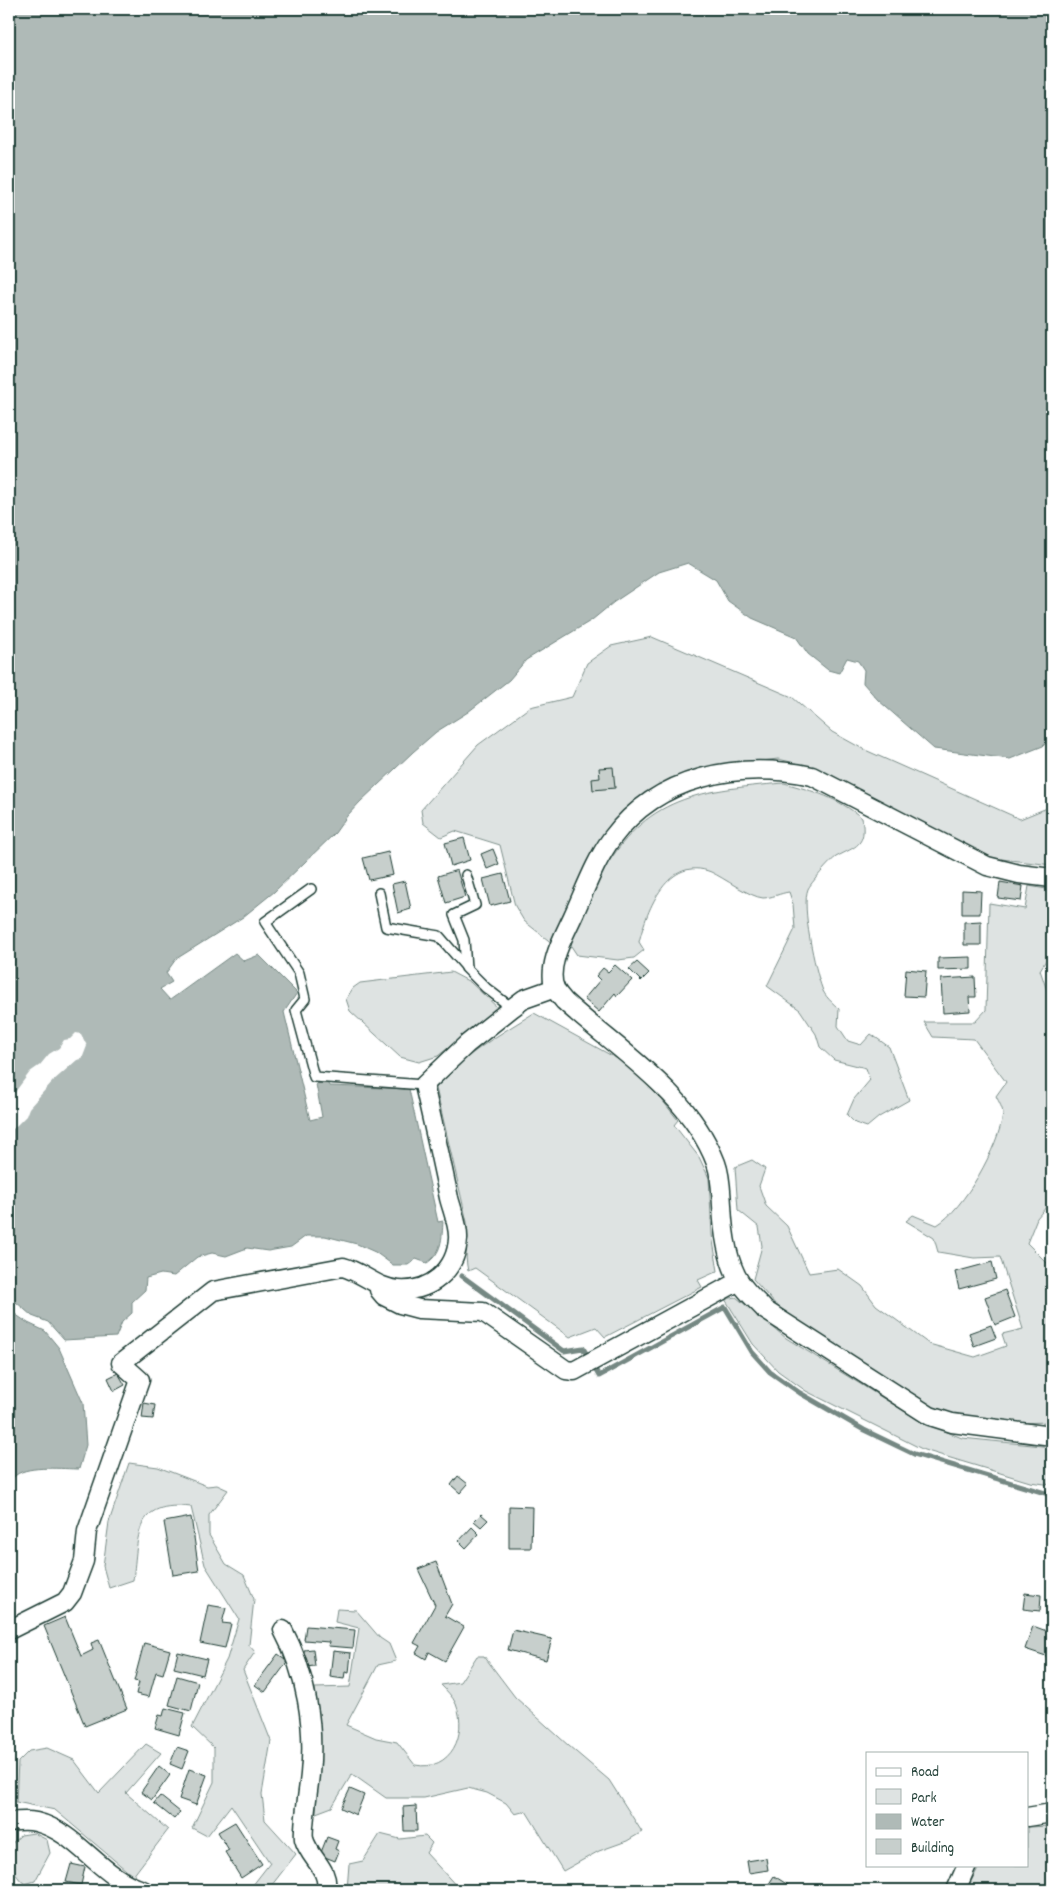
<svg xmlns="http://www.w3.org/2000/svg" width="1061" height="1899" font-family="Dekko,sans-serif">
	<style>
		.green { fill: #dee3e2; stroke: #7e908b }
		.water { fill: #afbab7; stroke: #758883 }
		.pier { fill: #fff }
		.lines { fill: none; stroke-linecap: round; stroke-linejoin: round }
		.stream { stroke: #758883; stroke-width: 5 }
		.building { fill: #c7cfcc; stroke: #1f3d34 }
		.lane-casing { stroke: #1f3d34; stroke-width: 12 }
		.street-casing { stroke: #1f3d34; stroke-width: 21 }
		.lane { stroke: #fff; stroke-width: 9 }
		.street { stroke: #fff; stroke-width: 18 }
	</style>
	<rect width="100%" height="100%" fill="#fff"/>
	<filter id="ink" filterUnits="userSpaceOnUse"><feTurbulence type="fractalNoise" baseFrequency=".02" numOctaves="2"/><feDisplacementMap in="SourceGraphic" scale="10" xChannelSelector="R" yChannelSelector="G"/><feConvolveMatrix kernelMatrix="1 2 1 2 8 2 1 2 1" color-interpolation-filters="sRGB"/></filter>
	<g filter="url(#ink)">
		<g class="green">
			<polygon points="652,637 792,697 832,732 863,749 1020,819 1052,806 1052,865 993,858 972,850 848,791 804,765 778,759 728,765 685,774 642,796 618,816 601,838 553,944 524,921 515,906 500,845 455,831 441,837 423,823 421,810 478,745 530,707 572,697 587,663 611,646"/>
			<path d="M784,783C814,791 838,798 862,818C867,846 856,846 836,857C831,860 810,884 808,889C801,906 815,970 822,988C824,996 833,1003 839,1009L838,1026L848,1041L861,1045L871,1034L889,1047L909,1100L879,1117L867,1127L855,1123L847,1115L854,1099L870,1080L866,1068L834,1060L820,1047L816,1034L800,1010L767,986L795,929L793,904L789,892C781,893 771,898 763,898C750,897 724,878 711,872C668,855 647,909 639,942L644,950L634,958L618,960L577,955L571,946C574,924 585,906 595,886C641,797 692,791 784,783Z"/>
			<path d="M1029,886L1052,890V956L1048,957L1040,970L1052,1005V1200L1037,1218L1027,1243L1052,1268V1422L1011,1423L947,1415L806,1327L776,1305L753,1279L762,1246L759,1227L738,1210L735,1167L752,1160L765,1169L759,1186L766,1206L787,1226L809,1273L838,1269L862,1286L876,1305L929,1344L975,1357L1006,1346L1002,1334L1023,1329L1000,1257L974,1258L938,1252L934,1238L906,1221L913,1215L937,1225C964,1209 999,1146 1003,1114C1003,1109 999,1102 996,1096L1006,1082L974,1039L933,1037L924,1022H975L986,1010L989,903L1025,909Z"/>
			<polygon points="451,972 470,982 498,1008 438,1056 419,1062 400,1057 350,1011 346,999 353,988 360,983"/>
			<path d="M534,1013L625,1063L662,1100L678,1120L674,1125L699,1157L709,1178L712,1235L718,1271L698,1280L702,1287L605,1337L596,1327L570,1337L475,1268L468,1271C464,1255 468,1239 467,1222L436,1088C461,1056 500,1034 534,1013Z"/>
			<polygon points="736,1297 786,1338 920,1421 962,1438 1052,1447 1052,1485 1030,1482 924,1450 806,1391 778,1371 753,1344 725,1299"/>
			<path d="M129,1463L158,1467L207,1486L217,1485L228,1490L209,1515V1535L226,1564L244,1575L254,1599L249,1645L255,1652L243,1670L271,1741L262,1794L265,1820L296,1854L268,1890H249L270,1863L231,1805L207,1836L192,1828L214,1782V1748L192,1727L227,1659L239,1619L205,1565L191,1507C133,1500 139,1535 133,1580L109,1588L103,1566L109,1522Z"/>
			<path d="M337,1609L356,1610L380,1638L389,1644L396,1661L378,1665L346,1725L376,1738L397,1742L415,1765C451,1772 468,1734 456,1704C453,1697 446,1690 441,1685L460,1682L477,1656H484L515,1697L569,1746L609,1780L642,1832L627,1841L599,1851L563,1871L526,1811L515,1814L506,1803L487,1793L468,1788L424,1798H386L352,1774L332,1807L316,1813L320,1731L315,1688L350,1687L359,1628L335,1622Z"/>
			<polygon points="146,1744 161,1753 126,1793 168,1830 133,1876 55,1810 16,1802 18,1762 29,1751 47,1748 74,1760 99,1793"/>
			<polygon points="1052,1826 1052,1890 966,1890 980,1865 1027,1865 1027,1827"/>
			<path d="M34,1833L47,1840L50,1853L35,1881L25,1884C12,1875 11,1861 9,1846L21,1835Z"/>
			<polygon points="380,1834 400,1839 425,1836 432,1843 426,1853 460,1890 347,1890 349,1864 363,1861"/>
		</g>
		<g class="water">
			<path d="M9,9H1052V738L1043,746L1010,759L934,749L878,700L863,683L864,670L858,661L847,658L839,673L828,670L808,654L796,637L752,618L728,601L716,580L688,563L659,572L614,602L592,620L526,660L509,680L468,712L436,732L413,752L360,802L347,816L335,833L274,892L243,917L176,959L166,973L172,982L160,989L170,1000L235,953L244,961L259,955L297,993L284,1012L310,1120L322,1117L316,1084L327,1082L329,1086L409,1089L438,1222L443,1221C442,1239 442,1253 427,1263L416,1259L408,1265H393L375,1252L357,1244L325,1236H306L291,1247L268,1251L247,1248L226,1256L212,1253L197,1257L174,1276L161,1274L146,1278L145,1290L132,1302V1313L122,1322L116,1337L64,1340L48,1322L32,1316L16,1302L9,1299Z"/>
			<path d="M9,1310L28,1323L45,1331L59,1348L83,1403L86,1445L79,1469C64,1469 29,1465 16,1475C13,1477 11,1482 9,1485Z"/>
		</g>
		<polygon class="pier" points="76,1033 81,1034 87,1046 82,1059 77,1060 53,1081 29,1108 26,1116 9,1133 9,1100 30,1072 40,1065 49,1054 59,1048 64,1040 70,1039"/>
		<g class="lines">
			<polyline class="stream" points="462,1276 564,1351 583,1348 599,1376 725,1307 752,1352 770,1372 800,1393 864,1430 914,1454 1052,1495"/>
		</g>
		<g class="building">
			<polygon points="613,767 615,788 593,790 592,779 600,778 599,768"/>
			<polygon points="464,838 470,860 451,866 445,843"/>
			<polygon points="493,849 499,864 487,869 481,854"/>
			<polygon points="388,852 393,875 369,880 363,858"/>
			<polygon points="457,870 465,897 446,903 438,876"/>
			<polygon points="503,874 510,901 490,906 483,879"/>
			<polygon points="405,881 411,909 398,913 392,884"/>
			<polygon points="1000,882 1023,886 1021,901 998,898"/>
			<polygon points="962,890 981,891 980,914 962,914"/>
			<polygon points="981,921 981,945 964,945 964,922"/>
			<polygon points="971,957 971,969 938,970 938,958"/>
			<polygon points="637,962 649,973 641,981 629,969"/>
			<polygon points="615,965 632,980 617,996 615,993 599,1012 584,999 600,980 596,976 603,968 608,972"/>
			<polygon points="906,969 926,971 924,997 904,996"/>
			<polygon points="975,977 976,997 969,997 970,1011 943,1013 941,979"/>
			<polygon points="992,1262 996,1279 959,1289 955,1272"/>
			<polygon points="1005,1290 1015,1317 995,1325 985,1297"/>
			<polygon points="991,1325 996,1338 974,1346 969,1333"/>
			<polygon points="118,1373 125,1385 114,1391 108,1378"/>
			<polygon points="144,1403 155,1405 153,1419 142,1418"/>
			<polygon points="458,1476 468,1484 460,1493 451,1485"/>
			<polygon points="509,1506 532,1507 531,1548 509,1548"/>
			<polygon points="481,1514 488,1520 481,1527 474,1521"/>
			<polygon points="191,1517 199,1571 173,1575 164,1522"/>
			<polygon points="472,1527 479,1534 466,1548 459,1541"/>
			<polygon points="436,1562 452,1604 445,1616 464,1627 445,1661 429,1652 426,1659 416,1653 420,1646 414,1643 435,1605 418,1569"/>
			<polygon points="1025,1593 1041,1595 1040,1611 1023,1609"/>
			<polygon points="208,1605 226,1608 222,1623 231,1624 225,1648 200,1643"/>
			<polygon points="65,1617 81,1656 93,1650 91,1643 99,1640 127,1709 85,1726 44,1626"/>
			<polygon points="306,1626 355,1630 353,1648 328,1646 329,1642 304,1640"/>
			<polygon points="1033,1626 1052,1633 1052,1658 1025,1649"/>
			<polygon points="513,1630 552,1639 546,1660 508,1650"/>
			<polygon points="144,1643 170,1650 163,1674 156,1672 149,1697 136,1694 139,1682 134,1681"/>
			<polygon points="313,1649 315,1666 305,1667 304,1650"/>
			<polygon points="333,1651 351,1653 349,1673 345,1672 344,1679 330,1677"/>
			<polygon points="178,1652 207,1659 203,1675 174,1668"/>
			<polygon points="278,1654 288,1661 265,1692 255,1685"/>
			<polygon points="177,1676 198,1682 191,1711 169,1705"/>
			<polygon points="165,1708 185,1713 179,1735 155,1728 159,1715 163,1716"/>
			<polygon points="177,1747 189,1751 182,1769 170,1764"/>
			<polygon points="159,1766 170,1775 152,1800 141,1792"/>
			<polygon points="189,1769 207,1775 196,1805 179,1799"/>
			<polygon points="350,1789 364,1795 356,1815 341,1808"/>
			<polygon points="160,1796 180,1812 174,1819 154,1803"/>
			<polygon points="416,1806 417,1831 404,1831 403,1807"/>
			<polygon points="235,1822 262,1864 241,1878 225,1852 229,1850 218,1832"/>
			<polygon points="327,1837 338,1841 335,1849 339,1851 335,1861 320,1855"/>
			<polygon points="766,1858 768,1870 749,1873 747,1861"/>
			<polygon points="71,1864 85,1867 81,1885 66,1882"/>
			<polygon points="774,1876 796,1890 765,1890"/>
		</g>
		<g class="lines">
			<g class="lane-casing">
				<g id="lane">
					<polyline points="466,875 475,905 454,915 464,940 466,968 486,988 512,1008"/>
					<polyline points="311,889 265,922 299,973 305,999 296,1010 314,1077 424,1085"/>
					<polyline points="379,893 386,927 439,936 466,967"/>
				</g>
			</g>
			<g class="street-casing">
				<g id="street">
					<path d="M1052,878L1019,874L987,866L812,776C739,761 659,775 612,838C595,861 585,890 573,916C564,936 546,966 555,989C557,993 561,997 564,1001C617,1050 689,1092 716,1163C721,1176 721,1191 722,1205C723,1228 727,1262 740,1282C747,1293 757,1301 765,1310L930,1416L952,1423L1052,1436"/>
					<polyline points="379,1290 384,1296 400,1304 419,1309 483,1312 566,1370 574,1371 739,1281"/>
					<path d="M9,1630L65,1602L72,1593L84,1561L87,1531L140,1380L121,1363L213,1291L343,1267C362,1272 378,1289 399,1290C430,1292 456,1271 458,1239C459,1226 452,1210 449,1198C441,1160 433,1123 424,1085L467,1044L512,1008L524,999L555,988"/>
					<path d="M283,1630C306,1673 315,1726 310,1774C309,1786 302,1830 304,1839C309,1858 330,1869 326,1890"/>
					<polyline points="1027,1817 1052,1813"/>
					<path d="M9,1822C17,1821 28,1820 36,1822C78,1832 100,1878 143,1890"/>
					<polyline points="956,1890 967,1865"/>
				</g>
			</g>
			<use href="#lane" class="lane"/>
			<use href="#street" class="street"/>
		</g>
	</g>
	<rect width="1061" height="1899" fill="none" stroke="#fff" stroke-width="30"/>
	<rect x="15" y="15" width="1031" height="1869" fill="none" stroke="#1f3d34" stroke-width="2" filter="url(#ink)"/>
	<rect x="866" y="1752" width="162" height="115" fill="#ffffff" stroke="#a5b1ae"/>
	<rect x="876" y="1768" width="25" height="8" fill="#ffffff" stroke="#a5b1ae"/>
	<text x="911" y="1776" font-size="15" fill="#1f3d34">Road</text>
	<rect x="876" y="1789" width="25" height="15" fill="#dee3e2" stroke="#a5b1ae"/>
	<text x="911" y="1802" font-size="15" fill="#1f3d34">Park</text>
	<rect x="876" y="1814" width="25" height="15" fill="#afbab7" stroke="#a5b1ae"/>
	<text x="911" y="1826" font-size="15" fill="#1f3d34">Water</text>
	<rect x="876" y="1839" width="25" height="15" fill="#c7cfcc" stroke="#a5b1ae"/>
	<text x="911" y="1852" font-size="15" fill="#1f3d34">Building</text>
</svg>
